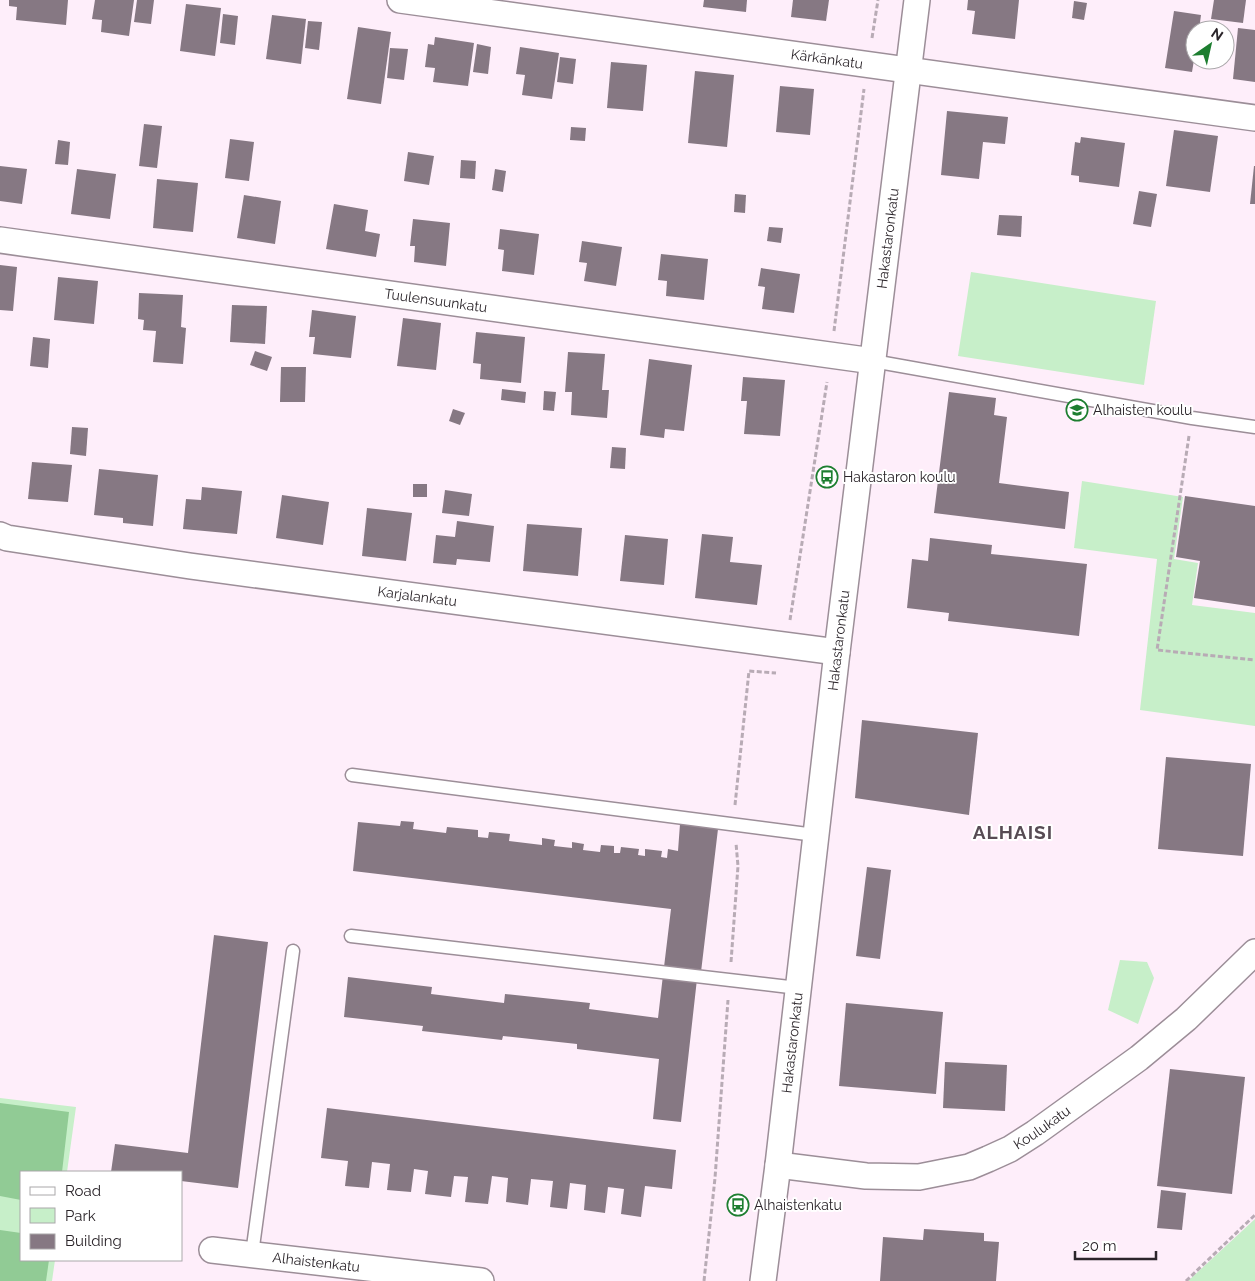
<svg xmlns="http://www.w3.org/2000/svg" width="1255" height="1281" font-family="Raleway,sans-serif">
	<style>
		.green { fill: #c7efc9 }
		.forest { fill: #91cb95 }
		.building { fill: #867883 }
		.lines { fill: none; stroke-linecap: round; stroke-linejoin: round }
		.lane-casing { stroke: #9c8e98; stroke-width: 15 }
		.street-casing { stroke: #9c8e98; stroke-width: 28 }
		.path { stroke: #b8abb5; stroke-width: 3; stroke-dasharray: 5 2.5; stroke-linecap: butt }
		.lane { stroke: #fff; stroke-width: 12 }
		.street { stroke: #fff; stroke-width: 25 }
		.labels { text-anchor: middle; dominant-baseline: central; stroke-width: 4; stroke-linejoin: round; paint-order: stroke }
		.street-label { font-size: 14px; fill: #2b252a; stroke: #fff }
		.poi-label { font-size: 14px; fill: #2b252a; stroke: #fff; text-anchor: start }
		.district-label { font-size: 19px; font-weight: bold; letter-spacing: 1px; fill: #574b54; stroke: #fff }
	</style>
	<rect width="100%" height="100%" fill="#feeefa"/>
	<g class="green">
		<polygon points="971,272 1156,301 1144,385 958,356"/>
		<polygon points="1082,481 1183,497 1174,559 1198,563 1192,605 1255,613 1255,726 1140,710 1157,559 1074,548"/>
		<polygon points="1120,960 1147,962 1154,978 1138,1024 1108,1010"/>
		<polygon points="0,1098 76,1107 67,1172 21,1172 21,1260 55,1260 52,1281 0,1281"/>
		<polygon points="1255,1219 1255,1281 1188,1281"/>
	</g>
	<g class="forest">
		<polygon points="0,1103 69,1112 62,1172 21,1172 21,1200 0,1196"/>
		<polygon points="0,1230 21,1233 21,1260 49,1260 46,1281 0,1281"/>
	</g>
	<g class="building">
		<polygon points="9,0 68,0 66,25 16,20 17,7 9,6"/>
		<polygon points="95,0 134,0 129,36 101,32 102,20 92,19"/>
		<polygon points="137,0 154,0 151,24 134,22"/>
		<polygon points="704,0 747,0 746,12 703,7"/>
		<polygon points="793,0 829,0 826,21 791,17"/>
		<polygon points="968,0 1019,0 1015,39 972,34 975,11 967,10"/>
		<polygon points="1214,0 1246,0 1243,23 1211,19"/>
		<polygon points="1074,1 1087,3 1084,20 1072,18"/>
		<polygon points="186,4 221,8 215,56 180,51"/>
		<polygon points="1174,11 1201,15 1199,30 1195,30 1195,54 1192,72 1165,68"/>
		<polygon points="223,14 238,16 235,45 220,43"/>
		<polygon points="272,15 306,19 301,64 266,59"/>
		<polygon points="308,21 322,22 319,50 305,48"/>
		<polygon points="358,27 391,32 381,104 347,99"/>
		<polygon points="1238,28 1255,30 1255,82 1233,79"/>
		<polygon points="435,37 474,43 468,86 433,82 435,68 425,67 428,44 434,45"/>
		<polygon points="477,44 491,47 488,74 473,72"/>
		<polygon points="520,47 559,53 552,99 522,95 525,75 516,74"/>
		<polygon points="390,48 408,49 404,80 387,78"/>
		<polygon points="560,57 576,59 573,84 557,82"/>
		<polygon points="611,62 647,65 643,111 607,108"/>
		<polygon points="695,71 734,75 727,147 688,143"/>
		<polygon points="780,86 814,89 810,135 776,132"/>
		<polygon points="947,111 1008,117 1005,144 983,142 979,179 941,175"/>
		<polygon points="144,124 162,126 157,168 139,166"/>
		<polygon points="571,127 586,128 585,141 570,140"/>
		<polygon points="1174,130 1218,136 1210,192 1166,186"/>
		<polygon points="1081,137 1125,143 1119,187 1079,182 1079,176 1071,175 1075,142 1080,143"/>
		<polygon points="230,139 254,142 249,181 225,178"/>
		<polygon points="58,140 70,142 68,165 55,164"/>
		<polygon points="408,152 434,156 429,185 404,181"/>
		<polygon points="461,160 476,161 475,179 460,178"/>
		<polygon points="0,166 27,169 22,204 0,201"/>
		<polygon points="1254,166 1255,166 1255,204 1250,204"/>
		<polygon points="77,169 116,174 110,219 71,214"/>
		<polygon points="495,169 506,171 503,192 492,190"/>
		<polygon points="157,179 198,183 193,232 153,228"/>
		<polygon points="1139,191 1157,194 1151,227 1133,224"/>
		<polygon points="735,194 746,195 745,213 734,212"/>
		<polygon points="244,195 281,201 275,244 237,238"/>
		<polygon points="334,204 368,210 365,231 380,234 376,257 326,249"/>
		<polygon points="999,215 1022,216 1021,237 997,235"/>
		<polygon points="413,219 450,223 446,266 414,262 415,246 410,246"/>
		<polygon points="769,227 783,228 781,243 767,241"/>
		<polygon points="500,229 539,234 534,275 502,271 504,250 498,249"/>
		<polygon points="582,241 622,247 616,286 584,281 587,263 579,262"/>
		<polygon points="661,254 708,259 704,300 666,296 667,281 658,280"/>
		<polygon points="0,265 17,267 13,311 0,310"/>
		<polygon points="761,268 800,274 794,313 762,309 765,287 758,286"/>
		<polygon points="58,277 98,281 94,324 54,320"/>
		<polygon points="139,293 183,295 181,327 186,328 183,364 153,362 156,331 143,330 144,320 138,319"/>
		<polygon points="232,305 267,306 265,344 230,342"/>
		<polygon points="312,310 356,316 351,358 313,354 315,337 309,337"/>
		<polygon points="403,318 441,323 436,370 397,366"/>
		<polygon points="476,332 525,337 521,383 480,379 481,364 473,363"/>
		<polygon points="33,337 50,339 48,368 30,366"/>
		<polygon points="255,351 272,357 267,371 250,365"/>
		<polygon points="568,352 605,354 602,390 609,390 607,418 571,415 572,392 565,392"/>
		<polygon points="649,359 692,365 684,431 665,429 664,438 640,435"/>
		<polygon points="281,367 306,367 305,402 280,402"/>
		<polygon points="743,377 785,380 780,436 744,434 747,401 741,401"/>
		<polygon points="502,389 526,392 525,403 501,400"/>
		<polygon points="544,391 556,392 554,411 543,410"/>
		<polygon points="949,392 996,398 994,415 1007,417 999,483 1069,492 1065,529 934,513"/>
		<polygon points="453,409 465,413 460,425 449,421"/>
		<polygon points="72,427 88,428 86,456 70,454"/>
		<polygon points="612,447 626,448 625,469 610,468"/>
		<polygon points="32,462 72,465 68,502 28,499"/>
		<polygon points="99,469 158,475 153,526 123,523 123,518 94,515"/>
		<rect x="413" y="484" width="14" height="13"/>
		<polygon points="202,487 242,491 237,534 183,529 186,499 201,500"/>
		<polygon points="445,490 472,494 469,516 442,513"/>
		<polygon points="282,495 329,502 323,545 276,538"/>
		<polygon points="1185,496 1255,506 1255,607 1194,598 1200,561 1176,557"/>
		<polygon points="367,508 412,513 406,561 362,556"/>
		<polygon points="457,521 494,526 490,562 457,559 456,565 433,563 436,535 455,537"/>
		<polygon points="527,524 582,528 578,576 523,571"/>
		<polygon points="702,534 733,537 730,562 762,565 757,605 695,598"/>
		<polygon points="625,535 668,539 664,585 620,581"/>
		<polygon points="930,538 992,545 991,554 1087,564 1079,636 948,621 949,613 907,608 912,559 928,561"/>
		<polygon points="862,720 978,733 969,815 855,798"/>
		<polygon points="1166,757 1251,764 1243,856 1158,849"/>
		<polygon points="401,821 414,822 413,829 446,833 447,827 478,830 478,837 488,838 489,832 510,834 509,841 542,845 542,838 555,840 554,846 572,848 572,842 584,844 583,850 600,852 601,845 614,846 614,853 620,853 621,847 639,849 638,855 645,856 645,849 662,851 661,857 667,858 668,849 678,851 680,824 718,829 701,972 664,967 671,909 353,871 358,822 400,826"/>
		<polygon points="867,867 891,870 880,959 856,956"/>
		<polygon points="214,935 268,942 238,1188 181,1181 181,1172 111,1172 115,1144 188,1153"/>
		<polygon points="663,975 697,979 681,1122 653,1119 659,1059 577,1049 577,1044 503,1036 502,1040 422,1031 423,1026 344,1017 348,977 432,987 431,994 504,1003 505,994 590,1003 589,1009 658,1018"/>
		<polygon points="846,1003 943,1012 936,1094 839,1086"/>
		<polygon points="945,1062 1007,1065 1005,1111 943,1108"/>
		<polygon points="1170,1069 1245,1077 1232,1194 1157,1186"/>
		<polygon points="327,1108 676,1150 672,1189 645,1186 641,1217 621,1214 624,1189 608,1187 605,1213 584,1210 586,1185 570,1183 567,1209 550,1207 553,1181 531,1179 528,1205 506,1202 508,1178 492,1176 488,1204 465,1202 468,1177 454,1176 451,1197 425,1194 428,1171 414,1169 411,1192 387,1190 390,1164 372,1162 369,1188 345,1186 348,1161 321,1158"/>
		<polygon points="1161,1190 1186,1193 1182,1230 1157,1228"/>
		<polygon points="924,1229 984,1233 984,1241 999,1242 996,1281 880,1281 883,1237 923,1240"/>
	</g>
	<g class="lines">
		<g class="lane-casing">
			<g id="lane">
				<polyline points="873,361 1192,418 1255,427"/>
				<polyline points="352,775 815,835"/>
				<polyline points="351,936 798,988"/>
				<polyline points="252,1254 293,951"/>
			</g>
		</g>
		<g class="street-casing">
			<g id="street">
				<path id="s1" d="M400,0L1255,118"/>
				<path id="s2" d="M0,240L873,361"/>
				<path id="s3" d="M0,535L7,538L190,566L837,652"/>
				<path id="s4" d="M778,1165L866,1176L919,1177L969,1167L988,1159L1010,1149L1035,1133L1139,1058L1186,1019L1255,952"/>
				<path id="s5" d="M212,1250L481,1281"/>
				<path id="s6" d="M763,1281L778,1165L837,652L917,0"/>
			</g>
		</g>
		<g class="path">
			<polyline points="872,38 878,0"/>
			<polyline points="834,331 864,89"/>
			<polyline points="1189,436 1157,650 1255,660"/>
			<polyline points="790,620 827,382"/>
			<polyline points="735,805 749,671 776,673"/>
			<polyline points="731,962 738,866 736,843"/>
			<polyline points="704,1281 715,1178 728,1000"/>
			<polyline points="1186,1281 1255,1215"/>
		</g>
		<use href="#lane" class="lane"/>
		<use href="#street" class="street"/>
	</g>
	<defs>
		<g id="school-ring" transform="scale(1.125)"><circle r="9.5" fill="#fff" stroke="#1d7e30" stroke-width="1.5"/><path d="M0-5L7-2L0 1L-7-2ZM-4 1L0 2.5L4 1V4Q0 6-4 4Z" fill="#1d7e30"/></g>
		<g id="bus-ring" transform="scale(1.125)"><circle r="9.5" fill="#fff" stroke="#1d7e30" stroke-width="1.5"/><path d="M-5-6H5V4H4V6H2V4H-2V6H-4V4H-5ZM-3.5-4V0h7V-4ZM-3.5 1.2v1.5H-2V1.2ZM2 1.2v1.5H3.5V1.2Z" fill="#1d7e30"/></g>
	</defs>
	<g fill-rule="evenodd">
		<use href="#school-ring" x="1077" y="410"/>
		<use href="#bus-ring" x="827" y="477"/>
		<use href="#bus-ring" x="738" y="1205"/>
	</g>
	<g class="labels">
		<g class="street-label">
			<text stroke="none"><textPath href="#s1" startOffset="431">Kärkänkatu</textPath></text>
			<text stroke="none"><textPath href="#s6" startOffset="1050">Hakastaronkatu</textPath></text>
			<text stroke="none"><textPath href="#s2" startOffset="440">Tuulensuunkatu</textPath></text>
			<text stroke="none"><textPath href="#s3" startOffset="422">Karjalankatu</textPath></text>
			<text stroke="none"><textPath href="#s6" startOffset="645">Hakastaronkatu</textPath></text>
			<text stroke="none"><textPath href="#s6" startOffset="240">Hakastaronkatu</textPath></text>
			<text stroke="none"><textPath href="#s4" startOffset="276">Koulukatu</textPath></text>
			<text stroke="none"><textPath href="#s5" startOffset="105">Alhaistenkatu</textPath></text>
		</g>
		<g class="poi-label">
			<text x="1093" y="410">Alhaisten koulu</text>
			<text x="843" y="477">Hakastaron koulu</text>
			<text x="754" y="1205">Alhaistenkatu</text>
		</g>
		<g class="district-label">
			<text x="1013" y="832">ALHAISI</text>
		</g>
	</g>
	<rect x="20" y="1171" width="162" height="90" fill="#ffffff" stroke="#aaa8aa"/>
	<rect x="30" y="1187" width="25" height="8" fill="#ffffff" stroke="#aaa8aa"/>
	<text x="65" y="1196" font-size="15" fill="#2b252a">Road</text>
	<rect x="30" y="1208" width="25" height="15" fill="#c7efc9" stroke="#aaa8aa"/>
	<text x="65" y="1221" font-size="15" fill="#2b252a">Park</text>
	<rect x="30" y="1234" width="25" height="15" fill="#867883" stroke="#aaa8aa"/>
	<text x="65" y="1246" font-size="15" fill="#2b252a">Building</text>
	<g transform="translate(1210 45) rotate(34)"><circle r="24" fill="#ffffff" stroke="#aaa8aa"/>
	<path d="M0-4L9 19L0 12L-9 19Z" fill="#1d7e30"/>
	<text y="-8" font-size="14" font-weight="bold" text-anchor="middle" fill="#2b252a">N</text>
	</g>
	<path d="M1075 1251v8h81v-8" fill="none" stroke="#2b252a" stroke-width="2.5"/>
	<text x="1082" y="1251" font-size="15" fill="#2b252a" stroke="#ffffff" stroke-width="4" paint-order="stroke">20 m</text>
</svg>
